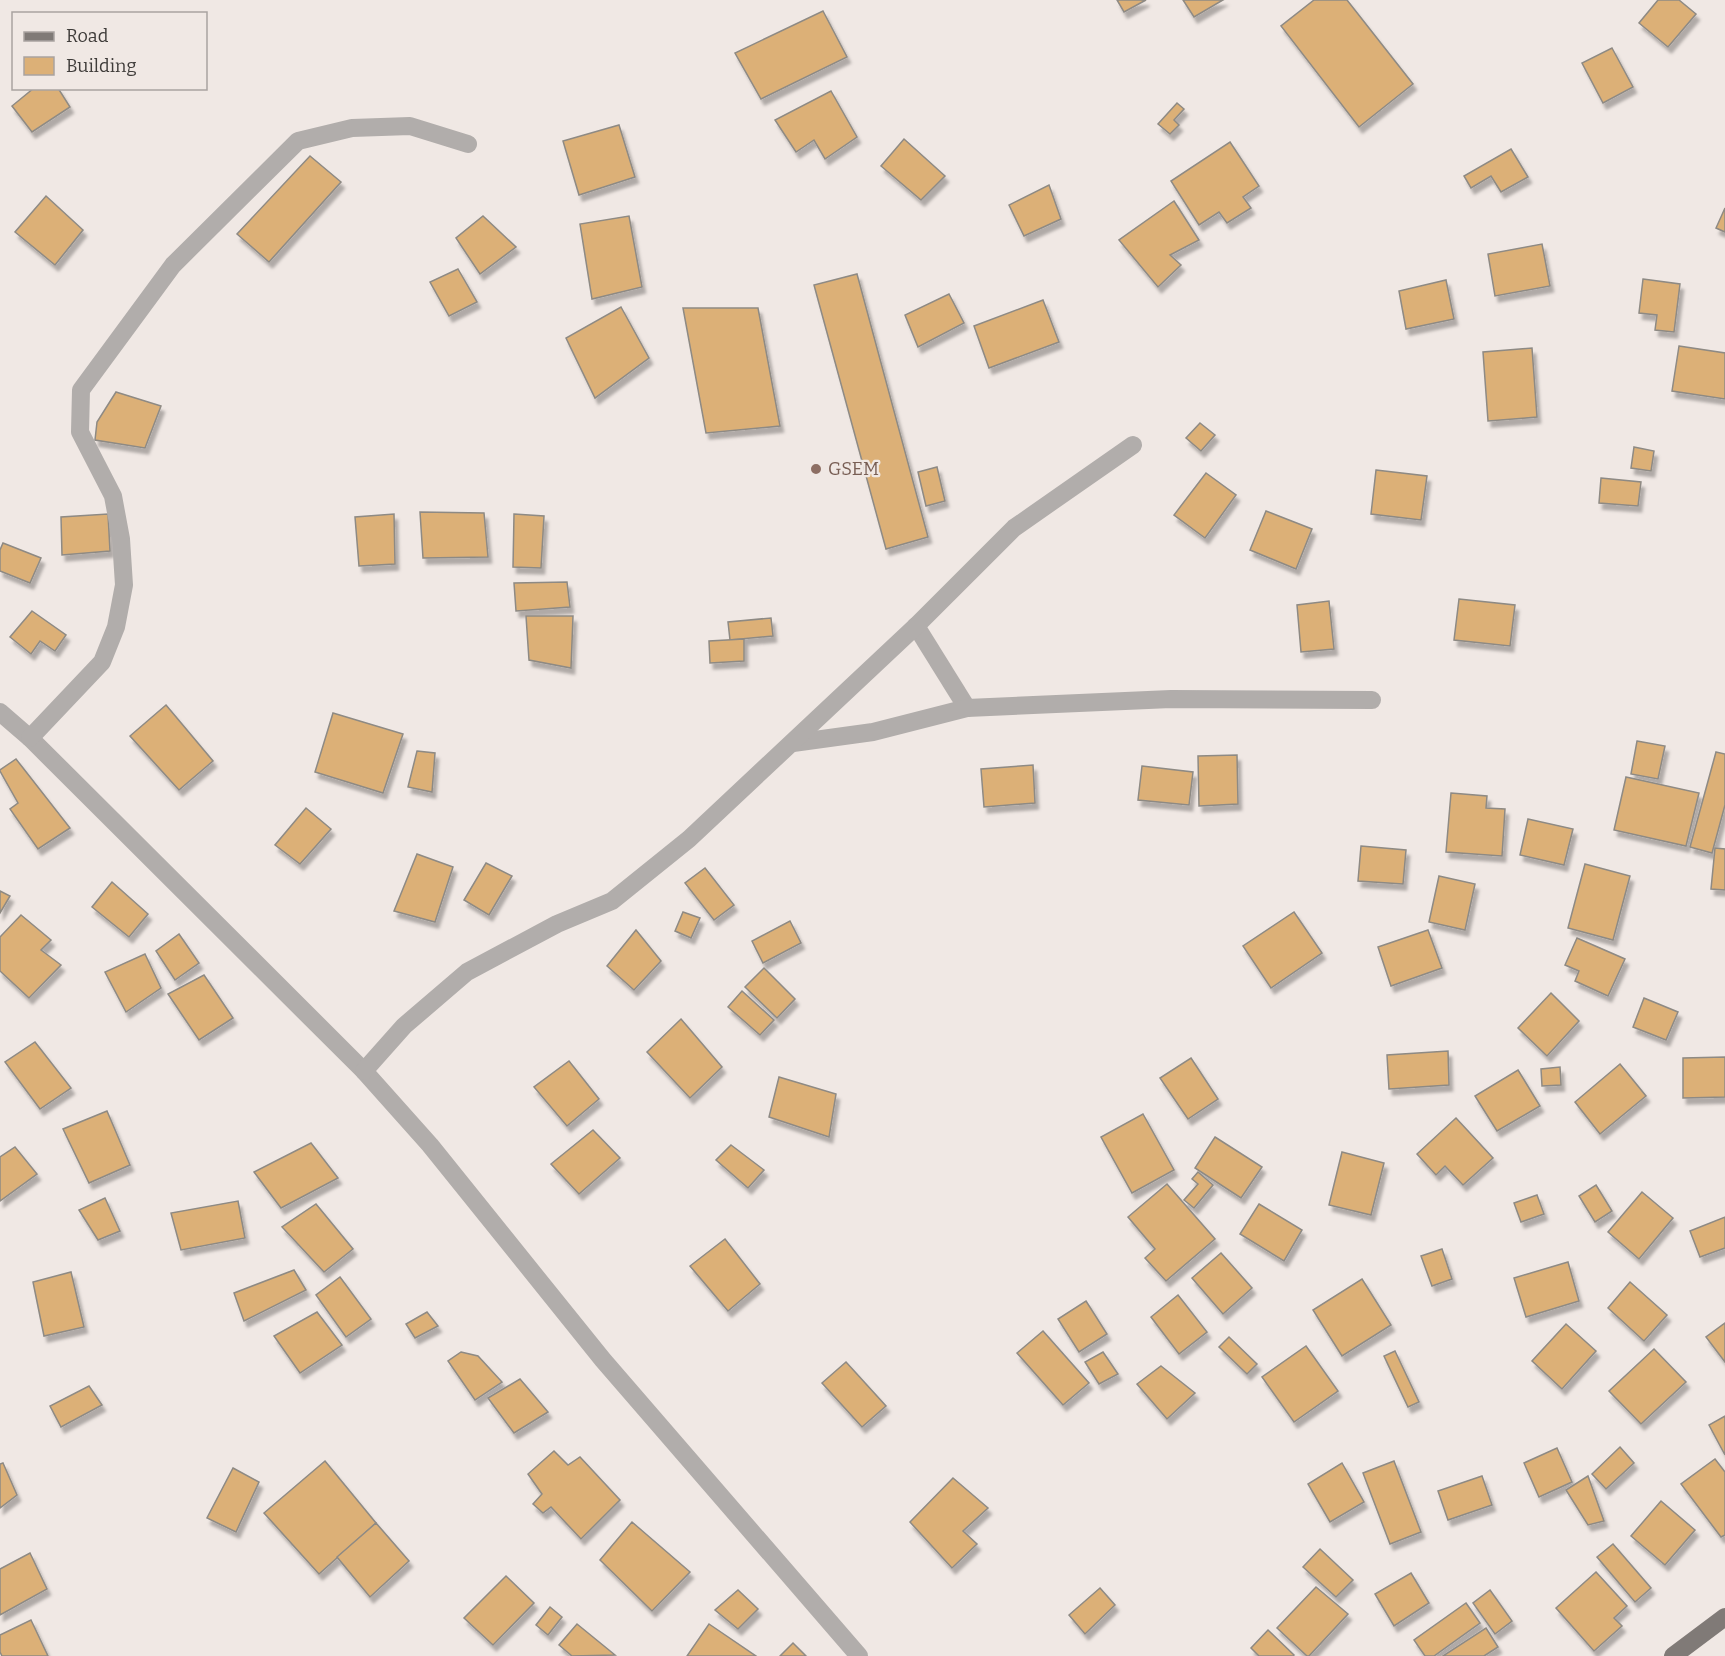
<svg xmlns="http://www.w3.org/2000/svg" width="1725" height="1656" font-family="Bitter,serif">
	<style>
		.building { fill: #dcb077; stroke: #8e8a84; stroke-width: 1.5; filter: url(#shadow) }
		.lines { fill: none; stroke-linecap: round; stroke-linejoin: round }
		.minor { stroke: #b1adab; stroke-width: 18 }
		.major { stroke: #807a77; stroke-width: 18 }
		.education-dot { fill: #8d6e63; stroke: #f0e8e4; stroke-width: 2 }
		.labels { text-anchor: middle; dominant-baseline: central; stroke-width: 4.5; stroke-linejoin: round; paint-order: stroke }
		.education-label { font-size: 18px; fill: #785e54; stroke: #f0e8e4; text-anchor: start }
	</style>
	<defs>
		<filter id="shadow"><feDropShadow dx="3.5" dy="6" stdDeviation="1.5" flood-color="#0004"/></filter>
	</defs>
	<rect width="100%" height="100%" fill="#f0e8e4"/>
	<g class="building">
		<polygon points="1117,0 1146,0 1124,12"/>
		<polygon points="1183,0 1223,0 1194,17"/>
		<polygon points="1314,0 1347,0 1413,84 1359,127 1281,26"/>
		<polygon points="1658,0 1679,0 1696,14 1668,47 1639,23"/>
		<polygon points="823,11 847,57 761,99 735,53"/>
		<polygon points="1612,48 1633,87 1603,103 1582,63"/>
		<polygon points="34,88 58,88 70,107 32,132 12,106"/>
		<polygon points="831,91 857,137 825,159 814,140 796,152 775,120"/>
		<polygon points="1177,103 1184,109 1174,120 1179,125 1170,134 1158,124"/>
		<polygon points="619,125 635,177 579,195 563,141"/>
		<polygon points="904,139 945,176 921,200 881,166"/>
		<polygon points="1230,142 1259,186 1243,197 1251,208 1227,223 1219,212 1199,225 1171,181"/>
		<polygon points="1511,149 1528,177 1501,192 1491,176 1471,188 1464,176"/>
		<polygon points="310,156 341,182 269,262 237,234"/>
		<polygon points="1049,185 1061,219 1024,236 1009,205"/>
		<polygon points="46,196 83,230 55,265 15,232"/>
		<polygon points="1174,201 1199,240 1170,255 1181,265 1158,287 1119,240"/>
		<polygon points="1725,208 1725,232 1716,228"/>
		<polygon points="483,216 516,247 480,274 456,238"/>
		<polygon points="629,216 642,287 592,299 580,224"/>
		<polygon points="1542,244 1550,286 1495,296 1488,254"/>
		<polygon points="458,269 477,302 449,316 430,282"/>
		<polygon points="857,274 928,537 886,549 814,285"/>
		<polygon points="1643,279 1680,284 1674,332 1655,330 1657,315 1639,313"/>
		<polygon points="1446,280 1454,319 1406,329 1399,291"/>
		<polygon points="949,294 964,323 918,347 905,315"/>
		<polygon points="1043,300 1059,342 989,368 974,326"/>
		<polygon points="621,307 649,358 595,398 566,338"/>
		<polygon points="683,308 758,308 780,426 706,433"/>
		<polygon points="1679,346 1725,353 1725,399 1672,391"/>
		<polygon points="1532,348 1537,417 1488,421 1483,352"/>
		<polygon points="116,392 161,406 145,448 95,440 97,422"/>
		<polygon points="1200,423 1215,435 1201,451 1186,438"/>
		<polygon points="1634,447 1654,451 1651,471 1631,468"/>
		<polygon points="937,467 945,501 926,506 918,472"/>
		<polygon points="1376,470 1427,476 1421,520 1371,514"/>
		<polygon points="1206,473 1236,495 1205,538 1174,515"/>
		<polygon points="1601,478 1641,482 1638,506 1599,503"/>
		<polygon points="1266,511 1312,529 1296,569 1250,550"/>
		<polygon points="420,512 484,513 488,557 423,558"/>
		<polygon points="108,514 110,551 62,555 61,517"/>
		<polygon points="394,514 395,564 359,566 355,517"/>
		<polygon points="514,514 544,516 541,568 513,567"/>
		<polygon points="3,543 41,558 30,583 0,571 0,550"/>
		<polygon points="567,582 570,607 516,611 514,583"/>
		<polygon points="1459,599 1515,605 1510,646 1454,640"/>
		<polygon points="1329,601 1334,649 1301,652 1297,605"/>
		<polygon points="32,611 66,635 55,651 40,641 31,654 10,637"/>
		<polygon points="526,616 573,616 571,668 529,660"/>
		<polygon points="771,618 773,636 730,640 728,622"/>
		<polygon points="744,639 744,661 710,663 709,641"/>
		<polygon points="166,705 213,761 179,790 130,736"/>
		<polygon points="333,713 403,734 383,793 315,772"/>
		<polygon points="1637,741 1665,746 1658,779 1631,774"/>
		<polygon points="417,751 435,753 432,792 408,787"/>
		<polygon points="1716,752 1725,754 1725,805 1712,853 1690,847"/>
		<polygon points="1237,755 1238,804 1199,806 1198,756"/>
		<polygon points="16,759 70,828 38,849 10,809 18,803 0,771 0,770"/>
		<polygon points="1033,765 1035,803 984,807 981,769"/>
		<polygon points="1142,766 1193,772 1189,805 1138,800"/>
		<polygon points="1626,777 1699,793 1686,846 1614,830"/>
		<polygon points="1451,793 1487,796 1486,808 1505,809 1502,856 1446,852"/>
		<polygon points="306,808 331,829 300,864 275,845"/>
		<polygon points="1528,819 1573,829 1564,865 1520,855"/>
		<polygon points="1361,846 1406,850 1403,884 1358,881"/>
		<polygon points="1715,848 1725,849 1725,890 1711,889"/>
		<polygon points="417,854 453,867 435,922 394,911"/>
		<polygon points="486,863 512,876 489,915 464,900"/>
		<polygon points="1585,864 1630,876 1613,940 1568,928"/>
		<polygon points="705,868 734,905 714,920 685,883"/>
		<polygon points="1439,876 1475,884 1465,930 1429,922"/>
		<polygon points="112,882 148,914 129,937 92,907"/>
		<polygon points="0,891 10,896 0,913"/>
		<polygon points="683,912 700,918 691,938 675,931"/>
		<polygon points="1294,912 1322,953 1271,988 1243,946"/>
		<polygon points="21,915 51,940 41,950 61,965 29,998 0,971 0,937"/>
		<polygon points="790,921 801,943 763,963 752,941"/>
		<polygon points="636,930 661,961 634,990 607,966"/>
		<polygon points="1428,930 1442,968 1391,986 1378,947"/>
		<polygon points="179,934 199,963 175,980 156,951"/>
		<polygon points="1577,938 1625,959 1608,996 1575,981 1579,971 1565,965"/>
		<polygon points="145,954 161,988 126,1012 105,972"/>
		<polygon points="764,968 795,999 777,1018 745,987"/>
		<polygon points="204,975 233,1018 199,1040 168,994"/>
		<polygon points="742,991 774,1020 760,1035 728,1007"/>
		<polygon points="1551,993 1579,1021 1547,1056 1518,1028"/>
		<polygon points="1644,998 1678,1012 1666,1040 1633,1027"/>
		<polygon points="681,1019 722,1067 690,1098 647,1052"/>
		<polygon points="35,1042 71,1088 40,1109 5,1062"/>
		<polygon points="1448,1051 1449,1085 1389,1089 1387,1055"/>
		<polygon points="1725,1057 1725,1097 1683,1098 1683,1058"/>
		<polygon points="1191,1058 1218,1099 1188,1119 1160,1078"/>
		<polygon points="569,1061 599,1099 567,1126 534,1087"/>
		<polygon points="1620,1064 1646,1096 1600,1134 1575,1102"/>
		<polygon points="1560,1067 1561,1085 1542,1086 1541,1069"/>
		<polygon points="1518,1070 1540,1106 1497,1131 1475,1096"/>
		<polygon points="779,1077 836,1094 829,1137 769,1117"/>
		<polygon points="107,1111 130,1165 89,1183 63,1129"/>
		<polygon points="1143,1114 1174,1170 1132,1193 1101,1137"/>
		<polygon points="1456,1118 1493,1158 1463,1185 1445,1166 1436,1175 1417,1154"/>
		<polygon points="593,1130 620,1158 579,1194 551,1164"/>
		<polygon points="1215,1137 1262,1167 1241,1198 1195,1168"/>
		<polygon points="311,1143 338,1178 281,1208 254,1172"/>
		<polygon points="731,1145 764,1170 748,1188 716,1160"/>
		<polygon points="15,1147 37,1174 0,1201 0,1157"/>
		<polygon points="1342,1152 1384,1163 1371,1215 1329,1205"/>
		<polygon points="1198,1172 1213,1185 1194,1208 1184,1200 1198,1184 1192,1179"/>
		<polygon points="1167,1184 1215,1239 1166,1281 1145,1258 1155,1249 1128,1217"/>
		<polygon points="1596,1185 1612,1211 1595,1222 1579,1196"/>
		<polygon points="1642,1192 1673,1218 1639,1259 1608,1232"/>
		<polygon points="1537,1195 1544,1214 1521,1222 1514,1203"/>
		<polygon points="105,1198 120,1231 98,1240 79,1210"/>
		<polygon points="238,1201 245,1238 181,1250 171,1213"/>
		<polygon points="316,1204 353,1249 324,1272 282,1227"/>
		<polygon points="1259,1204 1302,1230 1284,1261 1240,1234"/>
		<polygon points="1725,1217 1725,1248 1700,1257 1690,1231"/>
		<polygon points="725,1239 760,1284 728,1311 690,1266"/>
		<polygon points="1442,1249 1452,1279 1432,1286 1421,1256"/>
		<polygon points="1221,1253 1252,1288 1223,1314 1192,1278"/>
		<polygon points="1568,1262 1579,1301 1526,1317 1514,1278"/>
		<polygon points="294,1270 306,1290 244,1321 234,1293"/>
		<polygon points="71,1272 84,1327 44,1336 33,1282"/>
		<polygon points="340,1277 371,1319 346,1337 316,1295"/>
		<polygon points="1362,1279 1391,1325 1342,1356 1313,1310"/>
		<polygon points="1630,1282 1667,1315 1644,1341 1608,1308"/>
		<polygon points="1178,1295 1207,1332 1179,1354 1151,1317"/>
		<polygon points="1086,1301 1107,1334 1079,1352 1058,1319"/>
		<polygon points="317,1312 342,1345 300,1373 274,1336"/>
		<polygon points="427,1312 438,1326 415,1338 406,1324"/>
		<polygon points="1725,1323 1725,1362 1706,1337"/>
		<polygon points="1566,1324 1596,1351 1562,1389 1532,1361"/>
		<polygon points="1043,1331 1089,1383 1063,1405 1017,1353"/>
		<polygon points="1229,1337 1257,1364 1247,1374 1219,1347"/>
		<polygon points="1306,1346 1338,1391 1294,1422 1262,1377"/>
		<polygon points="1654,1349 1686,1382 1641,1424 1609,1391"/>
		<polygon points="1395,1351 1419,1402 1408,1407 1384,1356"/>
		<polygon points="461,1352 478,1356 502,1382 475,1400 448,1361"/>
		<polygon points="1103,1352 1118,1374 1099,1384 1085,1362"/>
		<polygon points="846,1362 886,1406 862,1427 822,1383"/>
		<polygon points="1161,1366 1195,1393 1167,1419 1137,1384"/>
		<polygon points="520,1379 548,1412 514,1433 488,1398"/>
		<polygon points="89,1386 102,1405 61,1427 50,1406"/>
		<polygon points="1725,1416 1725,1455 1709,1425"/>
		<polygon points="1620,1447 1634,1463 1606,1489 1592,1474"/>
		<polygon points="1557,1448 1572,1482 1539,1497 1524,1463"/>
		<polygon points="554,1451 568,1465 580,1457 620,1500 581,1539 551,1507 543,1513 533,1504 542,1494 528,1474"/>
		<polygon points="1715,1459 1725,1472 1725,1535 1721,1537 1681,1484"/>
		<polygon points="325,1461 376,1523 319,1574 264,1513"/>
		<polygon points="1394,1461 1421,1532 1390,1544 1363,1473"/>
		<polygon points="3,1463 17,1495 0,1508 0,1464"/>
		<polygon points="1342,1463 1364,1502 1330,1522 1308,1484"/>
		<polygon points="233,1468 259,1482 236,1532 207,1518"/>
		<polygon points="1482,1476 1492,1505 1448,1520 1438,1491"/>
		<polygon points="1588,1476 1604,1521 1588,1525 1566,1490"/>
		<polygon points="953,1478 988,1508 963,1531 977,1544 952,1568 910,1522"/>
		<polygon points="1661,1501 1695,1530 1665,1565 1631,1536"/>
		<polygon points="632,1522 690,1572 652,1611 600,1560"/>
		<polygon points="376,1523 409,1561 370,1597 337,1557"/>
		<polygon points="1613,1544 1651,1588 1635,1602 1597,1557"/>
		<polygon points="1320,1549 1353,1580 1336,1597 1303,1567"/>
		<polygon points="30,1553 47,1589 0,1615 0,1569"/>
		<polygon points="1596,1572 1627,1606 1614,1618 1622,1626 1594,1651 1556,1608"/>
		<polygon points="1411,1573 1429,1603 1394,1626 1375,1594"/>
		<polygon points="506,1576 534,1603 493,1645 464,1618"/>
		<polygon points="1316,1587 1348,1614 1309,1656 1307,1656 1277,1628"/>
		<polygon points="1100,1588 1115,1605 1085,1634 1069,1615"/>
		<polygon points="738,1590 758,1609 738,1629 715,1610"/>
		<polygon points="1490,1590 1512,1621 1495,1634 1473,1603"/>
		<polygon points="1466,1603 1480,1623 1434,1656 1425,1656 1414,1640"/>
		<polygon points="550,1607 562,1617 548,1635 536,1625"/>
		<polygon points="31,1620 48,1656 2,1656 0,1652 0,1635"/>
		<polygon points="577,1624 615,1655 572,1656 559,1645"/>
		<polygon points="709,1624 756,1656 687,1656"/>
		<polygon points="1486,1628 1498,1647 1484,1656 1443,1656"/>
		<polygon points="1268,1630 1294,1655 1293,1656 1259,1656 1251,1648"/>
		<polygon points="793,1643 806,1656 780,1656"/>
	</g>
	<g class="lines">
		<g class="minor">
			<polyline points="916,626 967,708"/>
			<polyline points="0,712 30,738 364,1071 430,1145 603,1360 859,1656"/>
			<polyline points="30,738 102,662 116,627 124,585 121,539 113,496 80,432 81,390 173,265 298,141 352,128 410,126 468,144"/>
			<polyline points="793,743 873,732 967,708 1171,699 1372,700"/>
			<polyline points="364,1071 404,1026 467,972 557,924 612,901 689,839 916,626 1014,528 1133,445"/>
		</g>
		<polyline class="major" points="1673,1656 1725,1617"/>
	</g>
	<circle class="education-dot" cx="816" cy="469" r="6"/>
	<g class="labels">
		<g class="education-label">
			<text x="828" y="469">GSEM</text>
		</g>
	</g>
	<rect x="12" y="12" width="195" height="78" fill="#f0e8e4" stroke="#a9a3a0" stroke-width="1.5"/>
	<rect x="24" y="32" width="30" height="9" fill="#807a77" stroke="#a9a3a0" stroke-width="1.5"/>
	<text x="66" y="42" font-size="18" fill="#3f3c3a">Road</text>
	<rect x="24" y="57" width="30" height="18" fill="#dcb077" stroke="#a9a3a0" stroke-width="1.5"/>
	<text x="66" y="72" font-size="18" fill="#3f3c3a">Building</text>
</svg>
